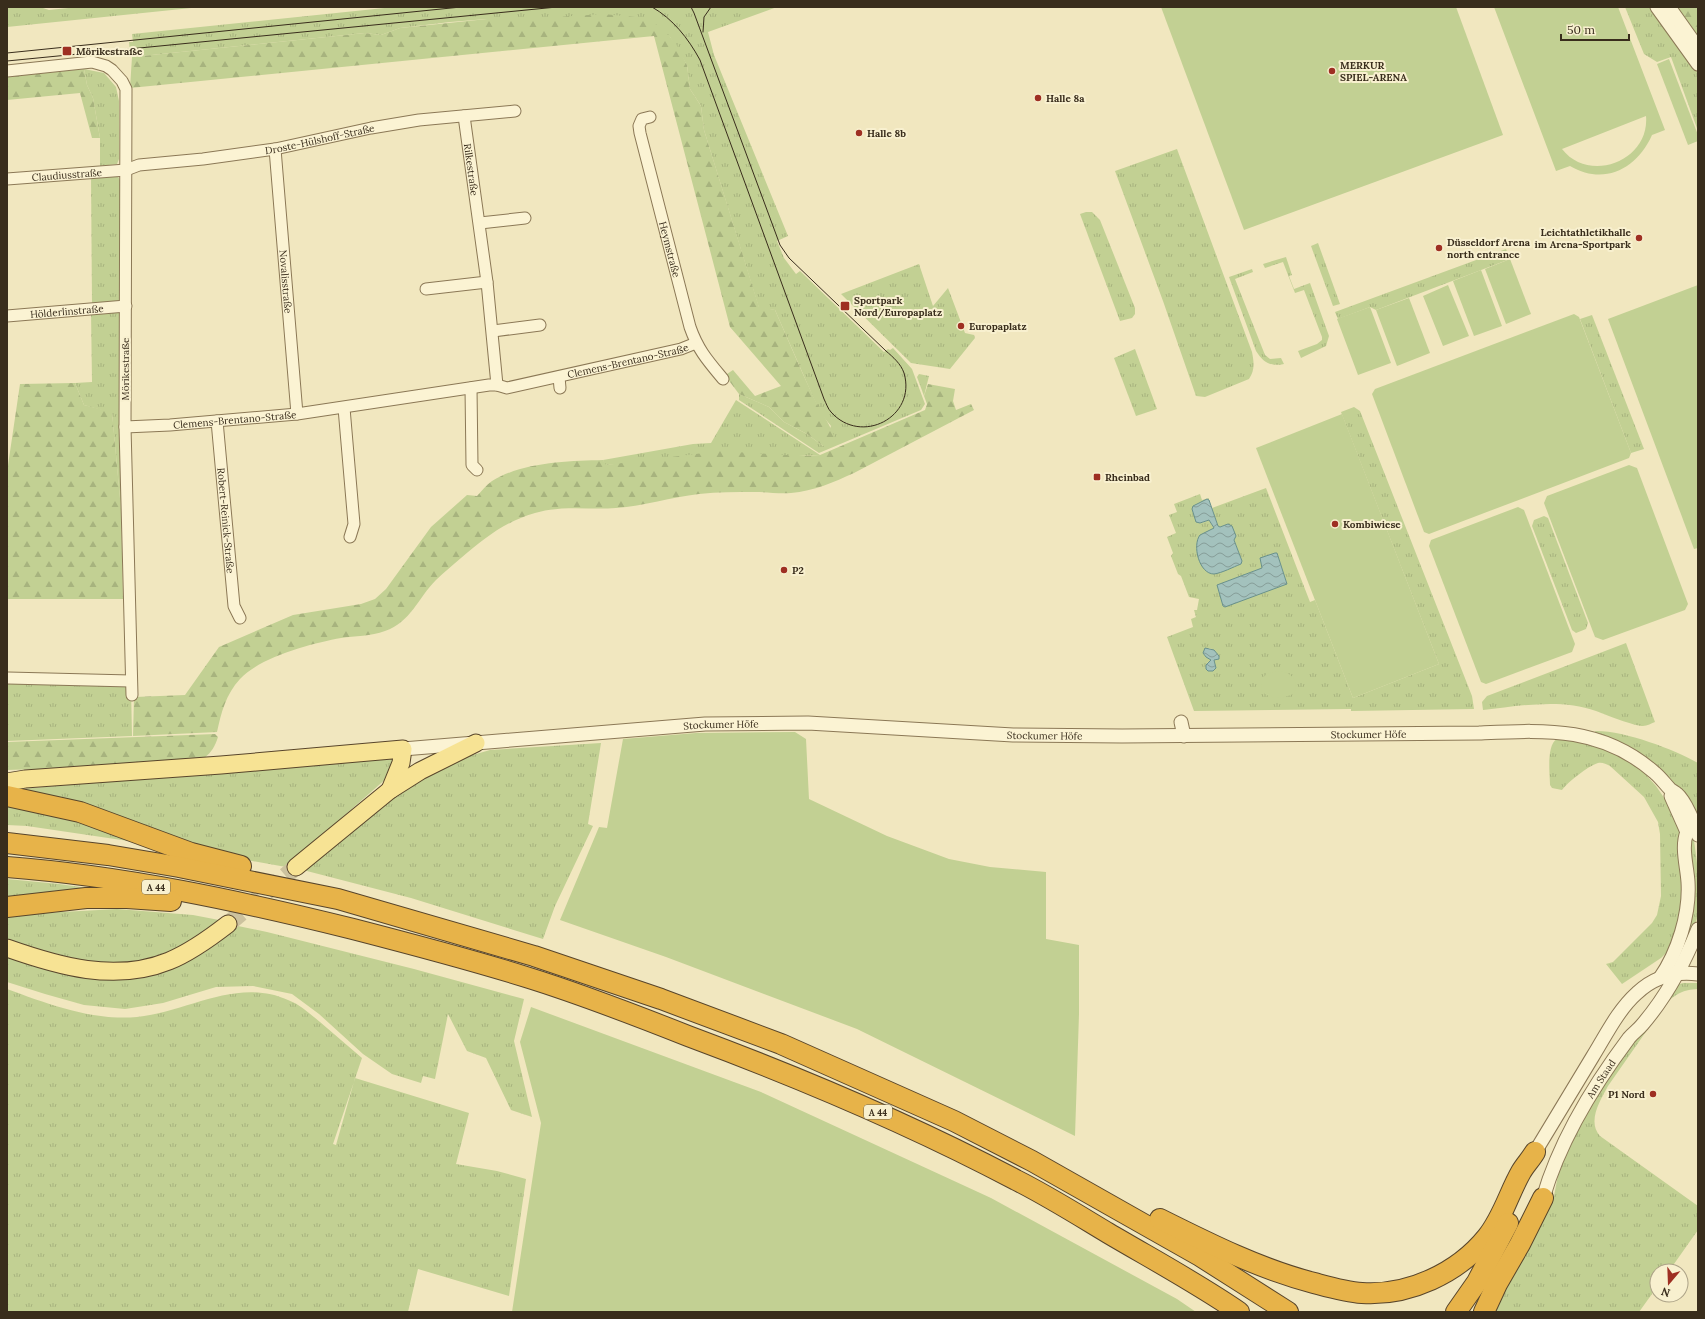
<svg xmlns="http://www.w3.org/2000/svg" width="1705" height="1319" font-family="Lora,serif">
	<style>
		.grass { fill: url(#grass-tufts); fill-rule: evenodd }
		.forest { fill: url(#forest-firs) }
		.green { fill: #c2d093; fill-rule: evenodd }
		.water { fill: url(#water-waves); stroke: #69918b }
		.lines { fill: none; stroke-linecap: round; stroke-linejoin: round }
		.primary-tunnel { stroke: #ccc29e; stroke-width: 17; stroke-dasharray: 17 8; stroke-linecap: butt }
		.minor-casing { stroke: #8b7856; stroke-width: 13 }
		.tertiary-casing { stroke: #8b7856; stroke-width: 15 }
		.primary-casing { stroke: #58452b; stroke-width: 19 }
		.motorway-casing { stroke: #58452b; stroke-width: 22 }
		.minor { stroke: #fbf3d3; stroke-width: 11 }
		.tertiary { stroke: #fbf3d3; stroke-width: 13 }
		.primary { stroke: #f7e394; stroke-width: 17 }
		.motorway { stroke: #e7b349; stroke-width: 20 }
		.tram { stroke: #392d1c; stroke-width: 1 }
		.poi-dot { fill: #9e2f22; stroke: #f8f0cf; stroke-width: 1.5 }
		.labels { text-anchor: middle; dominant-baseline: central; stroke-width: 4; stroke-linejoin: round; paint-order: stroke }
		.shield { fill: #f8f0cf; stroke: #726852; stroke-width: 1 }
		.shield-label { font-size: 9px; font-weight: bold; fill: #392d1c }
		.poi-label { font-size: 10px; font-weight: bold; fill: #392d1c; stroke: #f8f0cf; text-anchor: start }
		.street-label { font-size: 10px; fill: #392d1c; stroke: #f8f0cf }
	</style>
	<defs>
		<pattern id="grass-tufts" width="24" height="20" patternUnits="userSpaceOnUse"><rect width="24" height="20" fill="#c2d093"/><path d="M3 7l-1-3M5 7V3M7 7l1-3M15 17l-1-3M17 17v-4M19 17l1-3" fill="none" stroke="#a7b37e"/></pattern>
		<pattern id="forest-firs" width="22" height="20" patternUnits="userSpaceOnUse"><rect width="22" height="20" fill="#c2d093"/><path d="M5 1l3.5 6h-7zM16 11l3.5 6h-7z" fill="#a7b37e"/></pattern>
		<pattern id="water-waves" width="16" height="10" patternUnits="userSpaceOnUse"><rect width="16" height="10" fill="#a3c2bd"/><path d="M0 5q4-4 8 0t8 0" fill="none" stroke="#869e99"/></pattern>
	</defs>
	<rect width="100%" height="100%" fill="#f1e7bf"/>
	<g class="grass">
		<polygon points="7,7 40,7 49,10 78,7 201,7 7,27"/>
		<polygon points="394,7 777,7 708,32 714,55 788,236 777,241 784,258 796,274 800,271 884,352 888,349 890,350 893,348 912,369 925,404 921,410 819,453 739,400 739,394 769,407 784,422 807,434 823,446 831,426 822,415 814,399 775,310 759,308 704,130 701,106 690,89 687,65 670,37 528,19 487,19 450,22 400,28 381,35 365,33 132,57 132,51 130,52 129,42 133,42 132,34"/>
		<polygon points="1625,7 1653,7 1698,68 1698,131 1671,57 1657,62 1644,54"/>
		<polygon points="84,69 104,73 116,87 119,101 119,159 117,164 100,166 100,138 93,98 87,85"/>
		<path d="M1177,149L1252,352C1254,362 1255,370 1249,379L1205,397L1196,396L1163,301L1115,171Z"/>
		<polygon points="91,175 117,175 120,180 121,294 119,300 116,302 92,304"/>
		<polygon points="1086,212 1092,212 1100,220 1135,308 1135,314 1132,318 1120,321 1080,214"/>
		<polygon points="1318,243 1340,304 1333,306 1311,246"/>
		<polygon points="1506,249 1510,259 1376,310 1370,307 1338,319 1335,312"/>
		<polygon points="1286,257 1292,275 1289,276 1294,289 1310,283 1329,336 1326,346 1301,358 1298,351 1317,344 1322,340 1322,337 1304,290 1295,293 1283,262 1265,268 1263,264"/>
		<polygon points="919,264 933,306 948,288 965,333 974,335 975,338 950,369 911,363 841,294"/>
		<path d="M1252,269L1253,272L1235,279L1265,355L1270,359L1281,358L1284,364C1270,367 1263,362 1256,351L1229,277Z"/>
		<polygon points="91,311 118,311 121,315 122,427 121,509 112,413 84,405 75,383 92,382"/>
		<polygon points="1592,315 1644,449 1631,453 1580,319"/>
		<polygon points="1135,349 1157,409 1136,416 1114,358"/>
		<polygon points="919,374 929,376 924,396 917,377"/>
		<polygon points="736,400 820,455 605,465 603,460 693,444 711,443"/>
		<path d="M1354,407L1360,411L1472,696L1474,709L1351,711V709L1194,711L1167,637L1193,627L1191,619L1196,617L1194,610H1197L1199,599L1189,597L1181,576L1178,574L1171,556L1173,553L1167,537L1176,533L1169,515L1177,512L1174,504L1200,494L1202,500L1209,498V500L1207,499L1203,502L1201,523L1209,520L1214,529L1200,535L1212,574H1214L1241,564L1242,561L1228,524L1220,527L1218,526L1212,508L1266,488L1310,602L1315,600L1353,698L1439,664L1341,412ZM1277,553L1287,584L1217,585L1262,568ZM1209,648L1212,649L1217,659H1214L1215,663H1207L1210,661L1211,659L1206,657L1203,653Z"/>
		<polygon points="1544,516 1548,518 1588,623 1586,629 1576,633 1572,630 1532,526 1534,520"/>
		<path d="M1626,643L1655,722C1652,723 1647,726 1643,726C1634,726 1606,715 1596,711C1560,698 1520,706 1483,710L1482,702L1487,696Z"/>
		<polygon points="120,681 131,688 132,736 7,741 7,682"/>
		<path d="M1595,731C1622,730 1674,749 1698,763V821L1675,790L1596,734Z"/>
		<path d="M1563,738L1600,745L1639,767L1656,786L1669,805L1681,836L1686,893L1672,947L1661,958L1622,984L1606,964L1613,962L1652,923L1657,915L1661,896L1660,834L1658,822L1644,797L1610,766C1606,764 1602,762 1598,763C1588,766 1568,782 1562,790L1552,788L1550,785C1550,775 1546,745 1557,739C1559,738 1561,739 1563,738Z"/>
		<polygon points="601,743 588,824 593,826 555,906 543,939 411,898 303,870 420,775 445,763 490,750"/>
		<polygon points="396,758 388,777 286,867 252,861 200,849 20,789"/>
		<polygon points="7,806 86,821 142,843 27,826 7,825"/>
		<path d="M1690,837L1694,840C1697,863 1701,888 1698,912C1696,928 1688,944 1682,959Z"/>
		<polygon points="7,879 59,884 122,893 7,901"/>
		<path d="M117,909L193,915L219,920C185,954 131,973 84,963C58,958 32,948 7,941V915Z"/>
		<polygon points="238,926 267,932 414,969 524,999 514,1041 532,1117 511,1110 486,1058 467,1051 448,1014 435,1079 423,1076 421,1083 392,1074 363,1054 319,1014 292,994 253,986 216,987 163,1003 125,1009 84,1005 45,994 7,982 7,955 57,973 113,980 143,978 173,969 205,952"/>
		<path d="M1683,983H1697L1698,989C1682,990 1678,993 1666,1003L1608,1086C1600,1101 1587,1121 1600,1136L1698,1206V1230L1669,1271H1657V1287L1639,1312H1484L1502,1296L1553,1201L1560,1165L1595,1097L1615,1067L1676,985Z"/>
		<path d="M7,989C48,1004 92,1021 137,1017C188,1012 236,977 288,1000C301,1005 310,1014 320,1022C334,1034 348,1046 362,1058L333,1144L336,1145L355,1078L469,1113L456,1164L497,1171L526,1179L509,1296L418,1269L408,1312H7Z"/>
	</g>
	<g class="forest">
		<polygon points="1676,7 1698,7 1698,39"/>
		<path d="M603,14L646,18L660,27L670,37L676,44L687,65L690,89L701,106L704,130L759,307L775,310C788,339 800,369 814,398C820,411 829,422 834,436L829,445L823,446L807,434L784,422L769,407L739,394L727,378V374L733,370L755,396L781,386L730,327L654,36L130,88L132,57L365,33L381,35L400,28L487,19H528Z"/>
		<polygon points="84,69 87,85 93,98 100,138 92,138 80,93 7,100 7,77"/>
		<polygon points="75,383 84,405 112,412 121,509 123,599 7,599 7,472 20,384"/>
		<path d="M928,384L955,389L953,401L956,410L971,404L974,410L854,473C834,482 814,491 791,493C779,494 767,492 755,492C736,492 718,492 699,494C671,497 644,506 616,508C589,510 562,505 535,513C504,522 485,538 461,558C453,565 444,572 436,580C418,598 411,622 385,631C371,636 355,636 341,638C313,643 260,657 240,679C226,694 221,713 217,732L133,736L134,698L135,697L185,695L219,647L293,615L361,604L375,599L386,589L431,527L467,495L477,496C481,492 486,485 492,481C523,462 568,461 603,460L606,465L720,451L803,456L820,455L925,410L927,404L924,396Z"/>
		<path d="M215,734L218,737C215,746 212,752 204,758L39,769L7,770V742Z"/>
	</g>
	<g class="green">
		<polygon points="1161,7 1456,7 1503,135 1244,230"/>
		<path d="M1494,7H1618L1665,130L1652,135C1637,169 1604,186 1570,166L1556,171ZM1646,116C1650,161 1589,184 1562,149Z"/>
		<polygon points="1669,59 1698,135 1698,141 1688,145 1657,64"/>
		<polygon points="1510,259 1531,314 1506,324 1485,269"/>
		<polygon points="1481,270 1502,326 1474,336 1453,281"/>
		<polygon points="1448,285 1469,336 1443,346 1423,296"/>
		<polygon points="1698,285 1698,548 1694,549 1608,319"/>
		<polygon points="1409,298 1430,353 1397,366 1376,310"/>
		<polygon points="1370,307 1391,363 1358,375 1337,319"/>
		<polygon points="1574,314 1579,317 1631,453 1629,458 1429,534 1424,532 1372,394 1375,389"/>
		<polygon points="1342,414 1439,664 1353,698 1256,448"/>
		<polygon points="1629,465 1637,468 1688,604 1685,610 1603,640 1595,637 1544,503 1547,496"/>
		<polygon points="1518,507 1524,510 1575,644 1572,652 1486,684 1481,682 1429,546 1431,540"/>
		<path d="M1276,671C1289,670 1302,681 1293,694C1282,699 1270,700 1262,691L1261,679L1267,674Z"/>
		<polygon points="795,732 806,739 809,799 887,836 949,859 990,867 1046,872 1046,939 1079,945 1079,1014 1075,1136 857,1029 666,957 560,920 599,827 607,828 623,739 696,733"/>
		<polygon points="531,1007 761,1092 991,1198 1177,1299 1196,1312 512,1312 541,1123 520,1042"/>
	</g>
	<g class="water">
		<path d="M1207,499L1209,500L1218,526L1220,527L1228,524L1232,526L1236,536L1234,540L1242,561L1241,564C1233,567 1222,573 1214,574C1199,574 1192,545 1200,535L1214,528L1209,520L1200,523L1196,522L1192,509L1193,506Z"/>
		<polygon points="1275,553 1277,553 1287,584 1225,607 1223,606 1217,585 1262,568 1260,558"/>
		<polygon points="1205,648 1214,650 1219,656 1219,659 1214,660 1216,668 1213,671 1208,671 1206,669 1206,665 1211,660 1206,657 1203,653"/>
	</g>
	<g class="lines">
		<polyline class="primary-tunnel" points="228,924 296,867"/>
		<g class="minor-casing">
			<g id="minor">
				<polyline points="7,71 92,62 106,66 112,70 122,81 126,89 125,427 132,695"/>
				<path id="s1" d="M464,116L487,282L497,385"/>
				<path id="s2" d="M650,117L642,119L639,126L640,133L690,327C698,350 708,361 723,379"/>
				<path id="s3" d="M275,149L297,414"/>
				<path id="s4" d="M7,179L126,170L139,165L203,159L275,149L371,128L419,120L515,111"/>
				<polyline points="480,223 525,218"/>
				<polyline points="426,289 487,282"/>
				<path id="s5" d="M7,316L126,306"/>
				<polyline points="493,331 540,325"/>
				<polyline points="559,377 560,388"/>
				<polyline points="471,388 472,465 477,470"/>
				<polyline points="344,408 354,524 350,537"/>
				<path id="s6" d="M217,421L234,606L240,618"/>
				<path id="s7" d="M125,427L170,425L297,414L489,385H497L507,388L681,349L696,343"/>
				<polyline points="8,678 131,681"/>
			</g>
		</g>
		<g class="tertiary-casing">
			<g id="tertiary">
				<polyline points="1657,7 1698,64"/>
				<polyline points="1669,7 1698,48"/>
				<polyline points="1181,722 1184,736"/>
				<path id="s8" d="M403,749L705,724L808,723L1013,735L1122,736L1479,733C1545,730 1602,726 1655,773C1661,778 1665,784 1670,789C1672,791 1675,792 1677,794C1685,801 1695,824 1698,835"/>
				<polyline points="1671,796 1687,832"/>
				<path d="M1660,978C1678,952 1690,914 1688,882C1687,866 1681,847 1687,832L1698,827"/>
				<path d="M1535,1152C1554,1120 1574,1088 1593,1056C1606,1035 1618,1010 1637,993C1654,977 1675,971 1698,974"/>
				<path id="s9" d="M1543,1198C1560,1140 1593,1086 1629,1038C1633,1033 1638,1030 1642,1025C1667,996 1684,964 1698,929"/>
			</g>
		</g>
		<g class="primary-casing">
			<g id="primary">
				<polyline points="7,782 25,779 221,765 403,749 401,763 390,790"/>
				<polyline points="296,867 390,790 420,771 476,743"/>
				<path d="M7,948C58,966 115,983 169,961C191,952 210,938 228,924"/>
			</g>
		</g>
		<g class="motorway-casing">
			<g id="motorway">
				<polyline points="7,796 80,812 191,853 241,866"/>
				<polyline points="7,843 108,855 179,867 338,899 534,956 661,999 781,1044 954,1121 1032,1161 1200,1256 1288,1312"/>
				<path d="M7,867C124,876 240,901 353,929C411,944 469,959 526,977C581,994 635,1015 688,1036C801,1078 910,1124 1016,1180C1048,1196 1078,1215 1108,1233C1152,1259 1197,1283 1239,1312"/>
				<polyline points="7,907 86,898 127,898 171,901"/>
				<path d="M1160,1219C1210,1244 1260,1269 1314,1283C1329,1287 1346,1292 1362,1293C1409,1296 1458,1273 1487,1237C1503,1217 1509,1193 1521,1172C1525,1165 1531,1159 1535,1152"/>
				<polyline points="1456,1312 1477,1282 1508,1223"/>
				<polyline points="1484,1312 1497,1284 1520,1244 1543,1198"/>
			</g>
		</g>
		<use href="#minor" class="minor"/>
		<use href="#tertiary" class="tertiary"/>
		<use href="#primary" class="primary"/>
		<use href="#motorway" class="motorway"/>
		<g class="tram">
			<path d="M652,7C673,19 688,38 700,60L824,399C826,403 828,409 831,412C861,446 917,417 904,373C901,364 893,357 886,351L789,258L780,245L694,13L691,7"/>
			<polyline points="703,32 704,17 711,7"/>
			<polyline points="7,53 461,7"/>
			<polyline points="7,61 557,7"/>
		</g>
	</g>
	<g class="poi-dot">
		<rect x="62" y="46" width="10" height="10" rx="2"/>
		<circle cx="1332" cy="71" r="4"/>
		<circle cx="1038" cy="98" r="4"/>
		<circle cx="859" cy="133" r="4"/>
		<circle cx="1639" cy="238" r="4"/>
		<circle cx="1439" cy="248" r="4"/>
		<rect x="840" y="301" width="10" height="10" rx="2"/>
		<circle cx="961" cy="326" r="4"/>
		<rect x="1093" y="473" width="8" height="8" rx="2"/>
		<circle cx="1335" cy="524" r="4"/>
		<circle cx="784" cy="570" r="4"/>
		<circle cx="1653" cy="1094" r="4"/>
	</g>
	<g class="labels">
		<g class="shield">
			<rect x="142" y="880" width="28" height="14" rx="3"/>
			<rect x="864" y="1105" width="28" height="14" rx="3"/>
		</g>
		<g class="shield-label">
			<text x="156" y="887">A 44</text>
			<text x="878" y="1112">A 44</text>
		</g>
		<g class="poi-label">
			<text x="76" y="51">Mörikestraße</text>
			<text x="1340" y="65">MERKUR<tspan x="1340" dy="12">SPIEL-ARENA</tspan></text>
			<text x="1046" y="98">Halle 8a</text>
			<text x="867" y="133">Halle 8b</text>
			<text x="1631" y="232" text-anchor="end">Leichtathletikhalle<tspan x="1631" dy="12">im Arena-Sportpark</tspan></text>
			<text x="1447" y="242">Düsseldorf Arena<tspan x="1447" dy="12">north entrance</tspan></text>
			<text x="854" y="300">Sportpark<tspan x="854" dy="12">Nord/Europaplatz</tspan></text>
			<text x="969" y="326">Europaplatz</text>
			<text x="1105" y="477">Rheinbad</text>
			<text x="1343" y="524">Kombiwiese</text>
			<text x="792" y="570">P2</text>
			<text x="1645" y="1094" text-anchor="end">P1 Nord</text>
		</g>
		<g class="street-label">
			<text stroke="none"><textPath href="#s4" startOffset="316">Droste-Hülshoff-Straße</textPath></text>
			<text stroke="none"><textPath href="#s1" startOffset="54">Rilkestraße</textPath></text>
			<text stroke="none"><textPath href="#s4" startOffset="60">Claudiusstraße</textPath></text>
			<text stroke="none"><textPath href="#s2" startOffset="143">Heymstraße</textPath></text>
			<text stroke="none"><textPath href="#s3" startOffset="133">Novalisstraße</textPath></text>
			<text stroke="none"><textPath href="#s5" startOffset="60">Hölderlinstraße</textPath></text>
			<text stroke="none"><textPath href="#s7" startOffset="509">Clemens-Brentano-Straße</textPath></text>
			<text transform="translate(125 369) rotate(-90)">Mörikestraße</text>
			<text stroke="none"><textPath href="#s7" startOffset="110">Clemens-Brentano-Straße</textPath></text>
			<text stroke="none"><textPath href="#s6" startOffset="100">Robert-Reinick-Straße</textPath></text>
			<text stroke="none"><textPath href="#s8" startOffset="319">Stockumer Höfe</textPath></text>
			<text stroke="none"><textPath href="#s8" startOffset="967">Stockumer Höfe</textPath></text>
			<text stroke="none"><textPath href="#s8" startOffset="643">Stockumer Höfe</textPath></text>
			<text stroke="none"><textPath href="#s9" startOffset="133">Am Staad</textPath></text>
		</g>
	</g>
	<rect width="1705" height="1319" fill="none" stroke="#392d1c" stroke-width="16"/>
	<g transform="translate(1669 1283) rotate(199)"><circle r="19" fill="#f8f0cf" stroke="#aca287"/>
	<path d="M0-3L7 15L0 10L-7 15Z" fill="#9e2f22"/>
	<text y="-6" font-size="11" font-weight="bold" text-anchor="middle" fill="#392d1c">N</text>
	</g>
	<path d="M1561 34v6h68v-6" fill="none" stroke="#392d1c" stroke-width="2"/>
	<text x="1567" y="34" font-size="12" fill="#392d1c" stroke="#f8f0cf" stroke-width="3" paint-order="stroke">50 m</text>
</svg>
